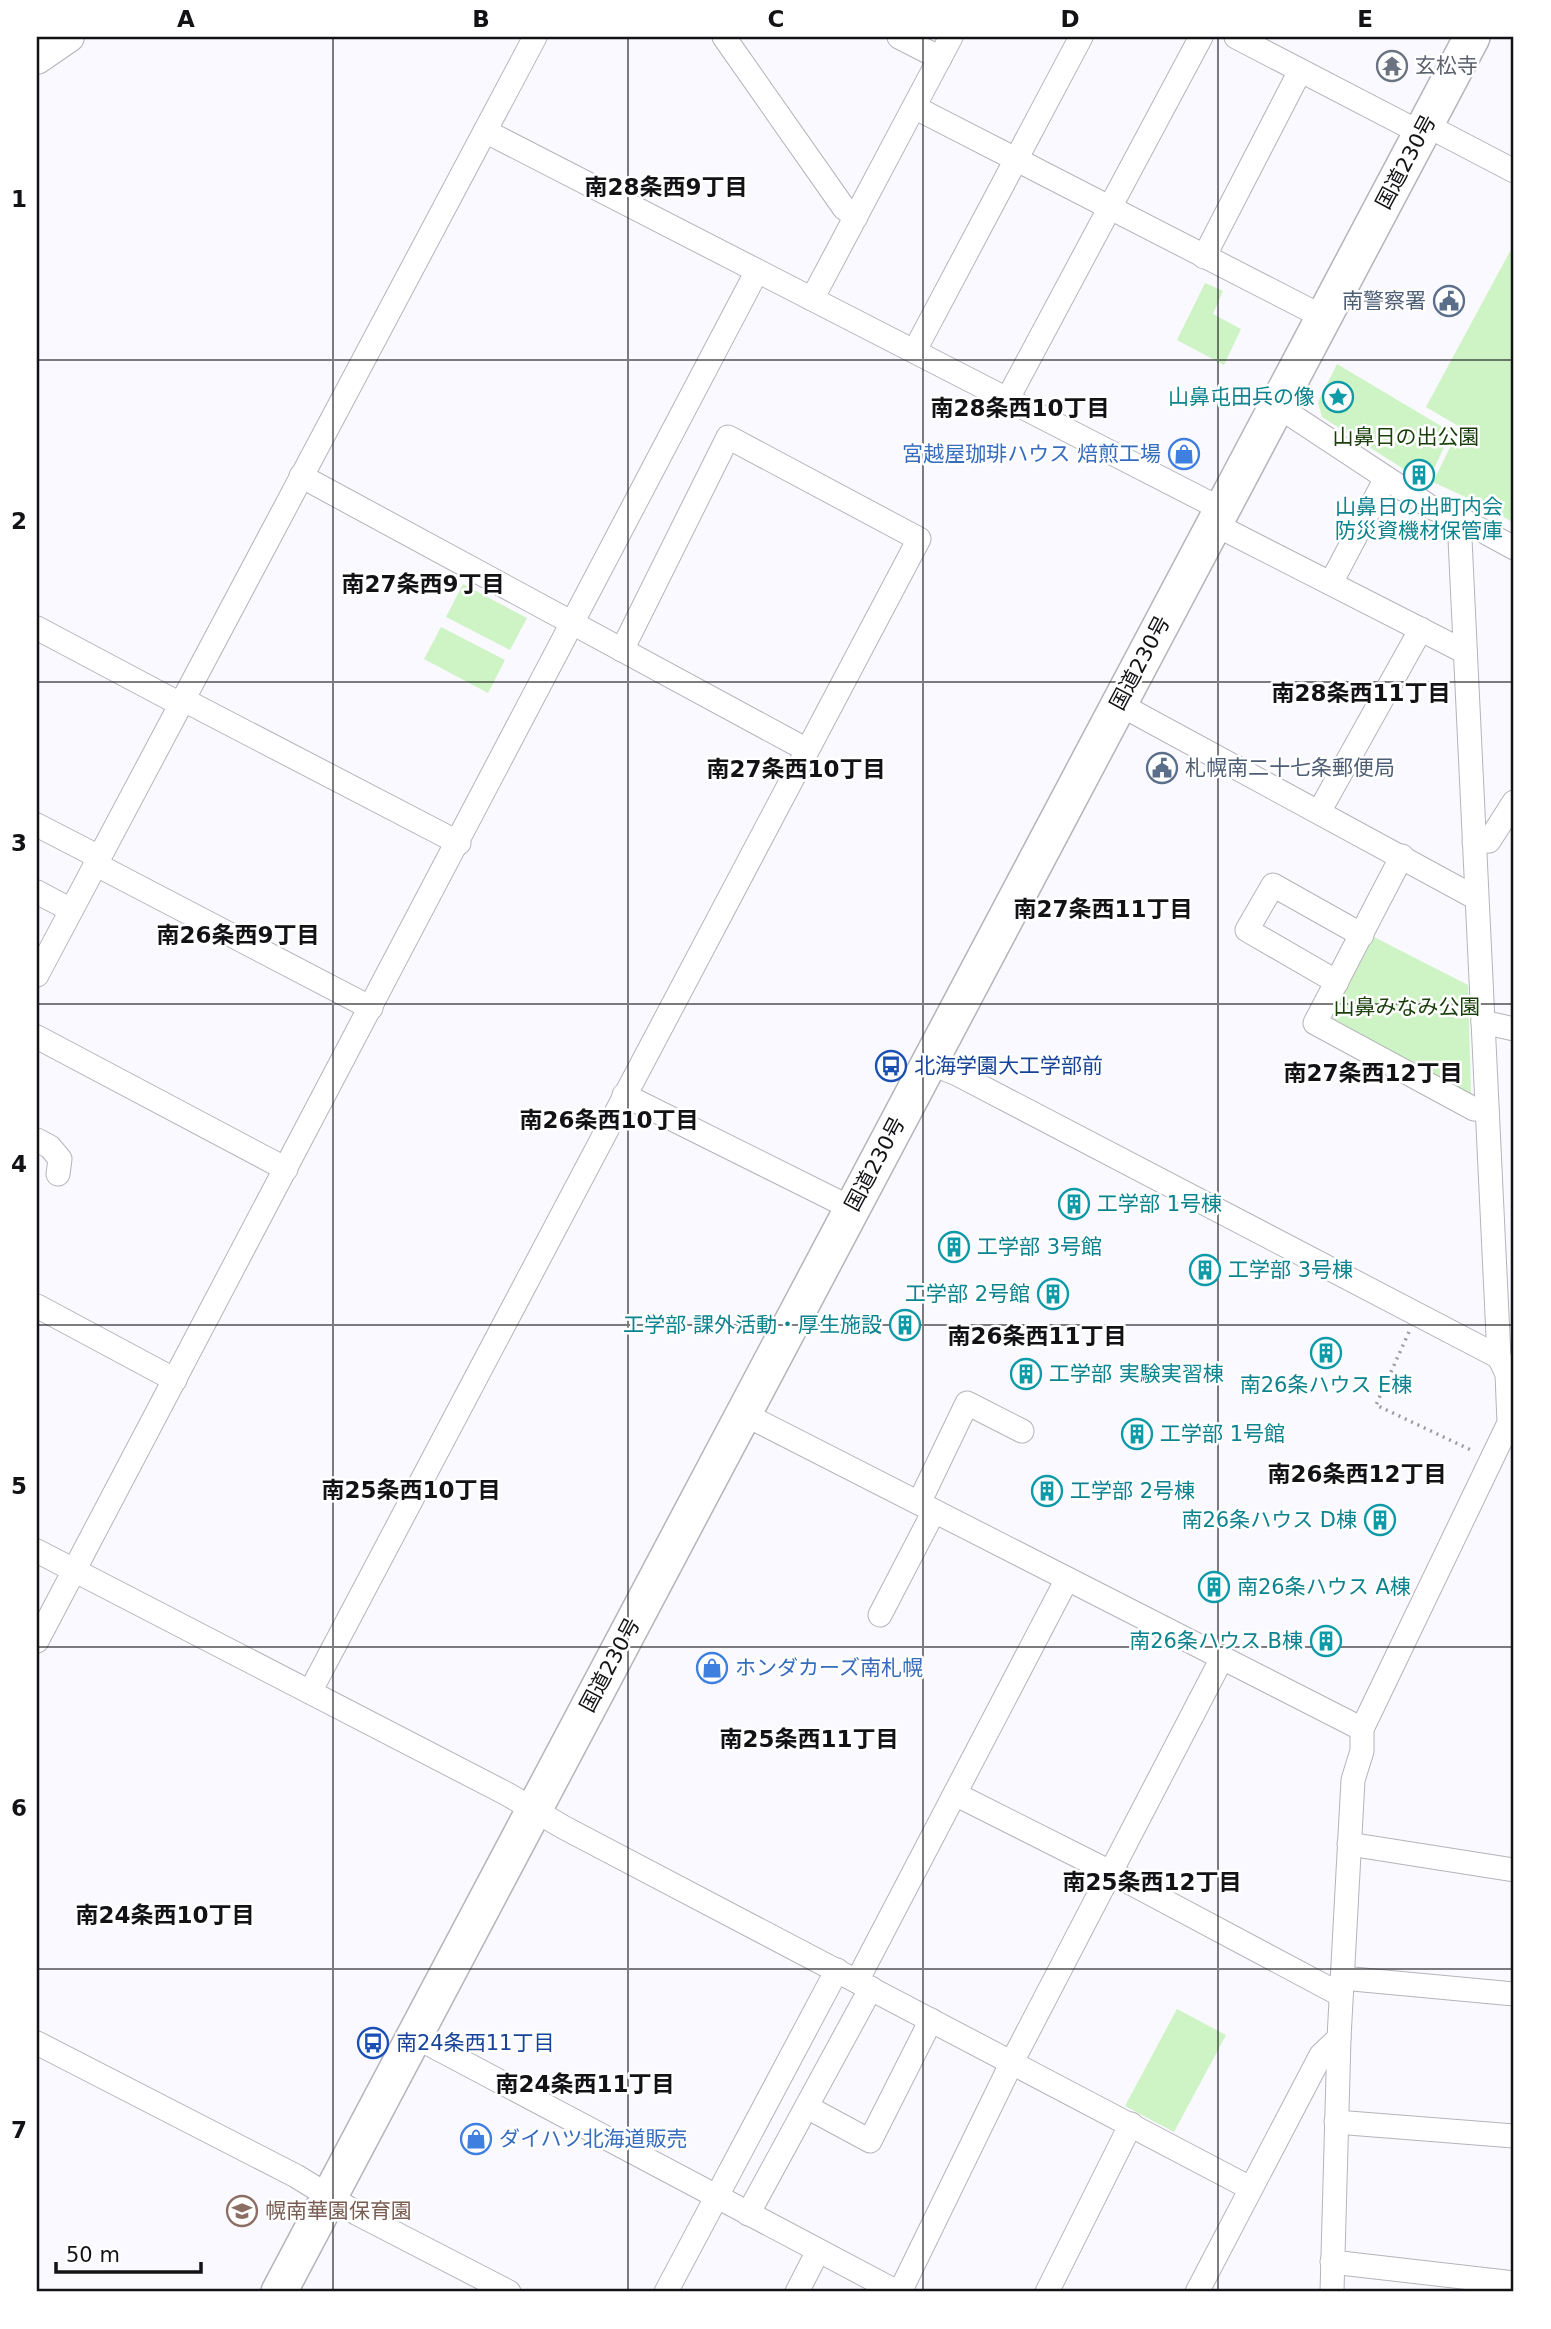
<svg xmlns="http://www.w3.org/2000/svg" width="1551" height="2329" font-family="'DejaVu Sans','Noto Sans JP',sans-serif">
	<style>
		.green { fill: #cef3c4 }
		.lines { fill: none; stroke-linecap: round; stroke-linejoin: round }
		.minor-casing { stroke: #b4b4bb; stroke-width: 25 }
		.major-casing { stroke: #b4b4bb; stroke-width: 32 }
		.highway-casing { stroke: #b4b4bb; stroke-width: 38 }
		.path { stroke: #9b9ba0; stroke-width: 3.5; stroke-dasharray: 2 5; stroke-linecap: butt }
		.minor { stroke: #fff; stroke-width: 23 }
		.major { stroke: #fff; stroke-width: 30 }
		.highway { stroke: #fff; stroke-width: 35 }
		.grid { fill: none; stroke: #131316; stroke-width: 2; stroke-opacity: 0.55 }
		.labels { text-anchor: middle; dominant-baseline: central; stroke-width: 5; stroke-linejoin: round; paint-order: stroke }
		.worship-label { font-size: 21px; fill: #5b616d; stroke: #fff; text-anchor: start }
		.street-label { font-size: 21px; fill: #131316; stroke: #fff }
		.service-label { font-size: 21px; fill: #4e5e75; stroke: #fff; text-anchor: end }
		.culture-label { font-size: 21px; fill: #0d838f; stroke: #fff; text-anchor: start }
		.park-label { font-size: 21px; fill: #193f0b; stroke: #fff }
		.shop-label { font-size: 21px; fill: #366cbe; stroke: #fff; text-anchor: start }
		.transit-label { font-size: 21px; fill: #164399; stroke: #fff; text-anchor: start }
		.education-label { font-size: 21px; fill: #785e54; stroke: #fff; text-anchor: start }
		.neighbourhood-label { font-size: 23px; font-weight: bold; fill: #131316; stroke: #fff }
		.neatline { fill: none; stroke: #131316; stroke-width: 2.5 }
		.grid-label { font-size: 23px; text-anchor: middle; font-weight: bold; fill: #131316 }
	</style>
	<rect width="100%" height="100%" fill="#f9f9ff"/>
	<g class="green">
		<polygon points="1514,244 1514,523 1485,506 1433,482 1460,427 1426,407"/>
		<polygon points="1205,283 1223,291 1213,314 1241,329 1224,365 1177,340"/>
		<polygon points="1337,364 1451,432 1427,484 1322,417 1318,402"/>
		<polygon points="463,584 527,618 510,650 446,617"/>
		<polygon points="441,627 505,660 488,693 424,659"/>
		<polygon points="1374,937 1468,985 1471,1094 1330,1020"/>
		<polygon points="1177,2009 1226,2035 1174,2132 1125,2106"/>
	</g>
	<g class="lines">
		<g class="minor-casing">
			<g id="minor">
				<polyline points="724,37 844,208 856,217"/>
				<polyline points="899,37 940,58"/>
				<polyline points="1236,37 1421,133"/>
				<polyline points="914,107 1323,317"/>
				<polyline points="1426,125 1514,171"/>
				<polyline points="485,131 1221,509"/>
				<polyline points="1204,257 1300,71"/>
				<polyline points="812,299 951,37"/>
				<polyline points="915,350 1081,37"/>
				<polyline points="1007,400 1201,37"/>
				<polyline points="1276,405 1432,508 1459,518 1514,548"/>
				<polyline points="301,476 807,750"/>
				<polyline points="1214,524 1465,652"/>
				<polyline points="1331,583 1386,478"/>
				<polyline points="37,628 180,704"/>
				<polyline points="182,699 459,843"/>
				<polyline points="1119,704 1476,898"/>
				<polyline points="1319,812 1421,629"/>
				<polyline points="37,825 99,857"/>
				<polyline points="1474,842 1489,841 1514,802"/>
				<polyline points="1402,856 1315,1023 1474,1109 1487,1110"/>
				<polyline points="95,864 371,1008"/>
				<polyline points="37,892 71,910"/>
				<polyline points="37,975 535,37"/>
				<polyline points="1337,982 1247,930 1273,885 1362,935"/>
				<polyline points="1483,1022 1514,1029"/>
				<polyline points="37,1037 286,1169"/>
				<polyline points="928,1062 957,1074 1499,1357"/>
				<polyline points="624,1095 851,1208"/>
				<polyline points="37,1140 50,1147 60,1159 58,1174"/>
				<polyline points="37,1306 175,1380"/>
				<polyline points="744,1414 1362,1729"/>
				<polyline points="919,1503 967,1403 1022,1431"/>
				<polyline points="37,1551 507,1794 563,1827 1250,2188"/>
				<polyline points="880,1615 934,1511"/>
				<polyline points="37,1641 757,271"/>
				<polyline points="310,1692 919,539 728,437 622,650"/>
				<polyline points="955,1794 1110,1872 1341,1995"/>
				<polyline points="1349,1844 1514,1870"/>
				<polyline points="1342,1978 1514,1994"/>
				<polyline points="857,1981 1067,1579"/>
				<polyline points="414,2036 897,2292"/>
				<polyline points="37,2043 296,2176 358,2214 509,2292"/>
				<polyline points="807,2107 870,2141 931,2020"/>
				<polyline points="1336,2122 1514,2136"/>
				<polyline points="748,2214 871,1988"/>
				<polyline points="1332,2262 1514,2283"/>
				<polyline points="666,2292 837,1970"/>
				<polyline points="797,2292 818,2251"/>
				<polyline points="900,2292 1012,2062 1222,1658"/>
				<polyline points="1047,2292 1131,2124"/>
				<polyline points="1197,2292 1321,2055 1339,2038"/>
				<polyline points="1332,2292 1339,2038 1353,1780 1362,1751 1362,1729 1509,1423 1507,1374 1499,1357 1459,518"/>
			</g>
		</g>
		<g class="major-casing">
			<polyline id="major" points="37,59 69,37"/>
		</g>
		<g class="highway-casing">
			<polyline id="highway" points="279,2292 1472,37"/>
		</g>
		<polyline class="path" points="1409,1332 1376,1405 1473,1451"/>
		<use href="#minor" class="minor"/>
		<use href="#major" class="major"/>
		<use href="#highway" class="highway"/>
	</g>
	<path class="grid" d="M333,37V2292M628,37V2292M923,37V2292M1218,37V2292M37,360H1514M37,682H1514M37,1004H1514M37,1325H1514M37,1647H1514M37,1969H1514"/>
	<defs>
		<g id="temple-ring" transform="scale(1.575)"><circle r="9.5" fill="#fff" stroke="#6b7280" stroke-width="1.5"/><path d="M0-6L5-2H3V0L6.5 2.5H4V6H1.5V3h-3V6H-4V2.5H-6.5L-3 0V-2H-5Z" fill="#6b7280"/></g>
		<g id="civic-ring" transform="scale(1.575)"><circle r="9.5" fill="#fff" stroke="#5c6f8a" stroke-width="1.5"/><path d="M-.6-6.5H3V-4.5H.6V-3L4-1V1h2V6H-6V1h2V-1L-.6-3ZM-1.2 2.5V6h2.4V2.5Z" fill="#5c6f8a"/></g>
		<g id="sight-ring" transform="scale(1.575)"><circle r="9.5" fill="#fff" stroke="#0f9aa8" stroke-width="1.5"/><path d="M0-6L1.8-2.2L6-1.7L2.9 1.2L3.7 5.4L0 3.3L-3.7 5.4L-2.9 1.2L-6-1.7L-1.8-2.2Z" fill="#0f9aa8"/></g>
		<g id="shop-ring" transform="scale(1.575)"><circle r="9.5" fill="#fff" stroke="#3f7fe0" stroke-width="1.5"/><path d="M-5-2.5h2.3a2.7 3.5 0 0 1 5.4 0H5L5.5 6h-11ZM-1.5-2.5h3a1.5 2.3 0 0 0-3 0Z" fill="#3f7fe0"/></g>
		<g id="building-ring" transform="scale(1.575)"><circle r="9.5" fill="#fff" stroke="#0f9aa8" stroke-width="1.5"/><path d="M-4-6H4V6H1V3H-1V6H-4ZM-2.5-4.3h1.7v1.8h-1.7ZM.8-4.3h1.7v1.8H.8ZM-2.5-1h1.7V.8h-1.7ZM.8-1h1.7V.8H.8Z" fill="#0f9aa8"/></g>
		<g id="bus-ring" transform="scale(1.575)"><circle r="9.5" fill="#fff" stroke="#1a4fb4" stroke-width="1.5"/><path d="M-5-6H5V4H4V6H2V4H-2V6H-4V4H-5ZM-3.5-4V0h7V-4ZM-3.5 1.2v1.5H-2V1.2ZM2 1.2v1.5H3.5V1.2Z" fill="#1a4fb4"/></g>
		<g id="school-ring" transform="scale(1.575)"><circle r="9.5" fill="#fff" stroke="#8d6e63" stroke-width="1.5"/><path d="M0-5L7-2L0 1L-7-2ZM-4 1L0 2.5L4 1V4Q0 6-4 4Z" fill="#8d6e63"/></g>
	</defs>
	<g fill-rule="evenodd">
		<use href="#temple-ring" x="1392" y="66"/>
		<use href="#civic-ring" x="1449" y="301"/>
		<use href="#sight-ring" x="1338" y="397"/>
		<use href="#shop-ring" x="1184" y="454"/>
		<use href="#building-ring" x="1419" y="475"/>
		<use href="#civic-ring" x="1162" y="768"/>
		<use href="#bus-ring" x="891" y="1066"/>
		<use href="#building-ring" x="1074" y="1204"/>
		<use href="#building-ring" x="954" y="1247"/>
		<use href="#building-ring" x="1205" y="1270"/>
		<use href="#building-ring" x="1053" y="1294"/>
		<use href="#building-ring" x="905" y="1325"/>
		<use href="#building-ring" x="1326" y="1353"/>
		<use href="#building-ring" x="1026" y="1374"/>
		<use href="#building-ring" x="1137" y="1434"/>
		<use href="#building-ring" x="1047" y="1491"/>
		<use href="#building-ring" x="1380" y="1520"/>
		<use href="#building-ring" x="1214" y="1587"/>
		<use href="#building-ring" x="1326" y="1641"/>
		<use href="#shop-ring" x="712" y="1668"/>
		<use href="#bus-ring" x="373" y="2043"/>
		<use href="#shop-ring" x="476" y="2139"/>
		<use href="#school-ring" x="242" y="2211"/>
	</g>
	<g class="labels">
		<g class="worship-label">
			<text x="1415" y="66">玄松寺</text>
		</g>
		<g class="street-label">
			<text transform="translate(1406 162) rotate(-62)">国道230号</text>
			<text transform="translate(1140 663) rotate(-62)">国道230号</text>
			<text transform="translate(875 1164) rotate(-62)">国道230号</text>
			<text transform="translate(610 1665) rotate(-62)">国道230号</text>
		</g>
		<g class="service-label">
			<text x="1426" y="301">南警察署</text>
			<text x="1185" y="768" text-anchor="start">札幌南二十七条郵便局</text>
		</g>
		<g class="culture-label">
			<text x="1315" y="397" text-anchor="end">山鼻屯田兵の像</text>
			<text x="1419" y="507" text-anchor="middle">山鼻日の出町内会<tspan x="1419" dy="24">防災資機材保管庫</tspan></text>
			<text x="1097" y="1204">工学部 1号棟</text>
			<text x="977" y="1247">工学部 3号館</text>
			<text x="1228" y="1270">工学部 3号棟</text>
			<text x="1030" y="1294" text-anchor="end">工学部 2号館</text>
			<text x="882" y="1325" text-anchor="end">工学部 課外活動・厚生施設</text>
			<text x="1049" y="1374">工学部 実験実習棟</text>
			<text x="1326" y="1385" text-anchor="middle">南26条ハウス E棟</text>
			<text x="1160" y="1434">工学部 1号館</text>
			<text x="1070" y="1491">工学部 2号棟</text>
			<text x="1357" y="1520" text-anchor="end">南26条ハウス D棟</text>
			<text x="1237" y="1587">南26条ハウス A棟</text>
			<text x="1303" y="1641" text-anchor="end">南26条ハウス B棟</text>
		</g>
		<g class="park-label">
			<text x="1406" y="437">山鼻日の出公園</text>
			<text x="1407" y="1007">山鼻みなみ公園</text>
		</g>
		<g class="shop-label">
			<text x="1161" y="454" text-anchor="end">宮越屋珈琲ハウス 焙煎工場</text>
			<text x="735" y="1668">ホンダカーズ南札幌</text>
			<text x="499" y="2139">ダイハツ北海道販売</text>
		</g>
		<g class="transit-label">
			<text x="914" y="1066">北海学園大工学部前</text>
			<text x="396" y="2043">南24条西11丁目</text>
		</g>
		<g class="education-label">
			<text x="265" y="2211">幌南華園保育園</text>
		</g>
		<g class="neighbourhood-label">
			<text x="666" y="187">南28条西9丁目</text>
			<text x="1020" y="408">南28条西10丁目</text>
			<text x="423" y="584">南27条西9丁目</text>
			<text x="1361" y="693">南28条西11丁目</text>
			<text x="796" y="769">南27条西10丁目</text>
			<text x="1103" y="909">南27条西11丁目</text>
			<text x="238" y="935">南26条西9丁目</text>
			<text x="1373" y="1073">南27条西12丁目</text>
			<text x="609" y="1120">南26条西10丁目</text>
			<text x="1037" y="1336">南26条西11丁目</text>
			<text x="1357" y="1474">南26条西12丁目</text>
			<text x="411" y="1490">南25条西10丁目</text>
			<text x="809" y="1739">南25条西11丁目</text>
			<text x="1152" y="1882">南25条西12丁目</text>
			<text x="165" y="1915">南24条西10丁目</text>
			<text x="585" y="2084">南24条西11丁目</text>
		</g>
	</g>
	<rect width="1551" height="2329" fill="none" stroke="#ffffff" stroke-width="77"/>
	<path d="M56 2262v10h145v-10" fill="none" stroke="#131316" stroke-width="3.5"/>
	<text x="66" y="2262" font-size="21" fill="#131316" stroke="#ffffff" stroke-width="5" paint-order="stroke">50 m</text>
	<rect x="38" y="38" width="1474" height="2252" class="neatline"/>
	<g class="grid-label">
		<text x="186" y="27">A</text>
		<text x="481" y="27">B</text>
		<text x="776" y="27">C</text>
		<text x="1070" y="27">D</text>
		<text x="1365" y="27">E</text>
		<text x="19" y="207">1</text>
		<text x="19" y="529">2</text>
		<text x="19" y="851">3</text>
		<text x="19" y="1172">4</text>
		<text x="19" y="1494">5</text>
		<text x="19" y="1816">6</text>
		<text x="19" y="2138">7</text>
	</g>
</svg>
